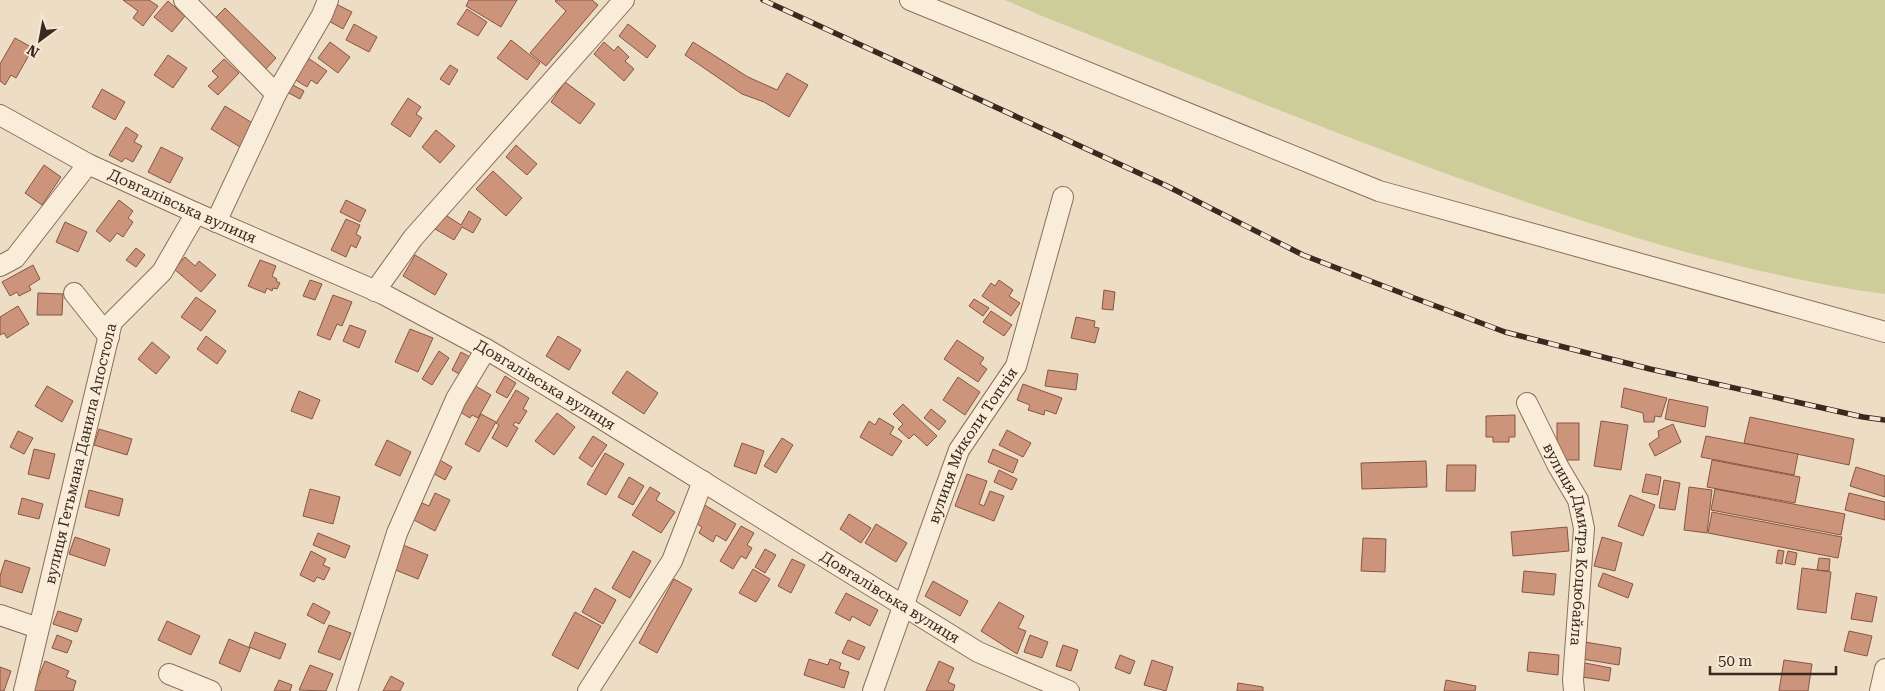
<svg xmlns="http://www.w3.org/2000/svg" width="1885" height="691" font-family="'Roboto Serif',serif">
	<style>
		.green { fill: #cccd99 }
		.building { fill: #cc947b; stroke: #885541 }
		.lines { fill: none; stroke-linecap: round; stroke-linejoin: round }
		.minor-casing { stroke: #896f5b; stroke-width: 22 }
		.minor { stroke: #f9ecd8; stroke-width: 20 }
		.rail-casing { stroke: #39291f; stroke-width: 5.5 }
		.rail { stroke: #f6e8d5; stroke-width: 4; stroke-dasharray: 11; stroke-linecap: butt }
		.labels { text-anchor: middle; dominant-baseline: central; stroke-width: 4.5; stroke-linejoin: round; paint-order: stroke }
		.street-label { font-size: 15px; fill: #39291f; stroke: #f6e8d5 }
	</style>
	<rect width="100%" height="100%" fill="#eeddc5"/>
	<path class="green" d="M1005,0H1885V294C1758,277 1630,238 1509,196C1352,141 1197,77 1042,16Z"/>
	<g class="building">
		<polygon points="123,0 149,0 158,6 143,26 133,18 138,11"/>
		<polygon points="469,0 517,0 501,27 466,6"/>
		<polygon points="556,0 592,0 598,5 546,66 530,53 566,11 555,1"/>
		<polygon points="168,1 185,16 172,32 154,17"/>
		<polygon points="336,4 352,12 343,29 327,20"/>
		<polygon points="225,8 276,58 264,71 212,21"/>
		<polygon points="467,9 487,22 478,36 457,24"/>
		<polygon points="354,24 377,37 369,52 346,40"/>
		<polygon points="628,24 656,46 647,58 619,36"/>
		<polygon points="15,38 33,48 16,78 11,75 5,85 0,81 0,64"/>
		<polygon points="511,40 540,63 527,80 497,58"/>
		<polygon points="330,42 350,57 338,73 318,58"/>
		<polygon points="604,42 614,51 618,46 629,57 625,61 634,69 624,81 594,54"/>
		<polygon points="693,42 748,77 777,90 787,73 808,85 789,117 764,102 742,94 685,55"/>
		<polygon points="168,55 187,68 173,88 154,75"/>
		<polygon points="308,58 327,71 317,84 311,80 307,87 294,79"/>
		<polygon points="224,59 239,73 218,95 208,86 218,77 212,71"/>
		<polygon points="450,65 458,70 449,85 440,79"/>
		<polygon points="565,82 595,104 580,124 551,102"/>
		<polygon points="291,84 304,91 300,99 287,92"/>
		<polygon points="102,89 125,102 115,120 92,107"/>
		<polygon points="408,98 421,107 416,114 422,118 410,137 391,124"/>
		<polygon points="225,106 254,124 240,147 211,129"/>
		<polygon points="126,127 138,135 134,142 142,146 133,162 125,158 122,162 109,155"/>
		<polygon points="436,130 455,146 440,163 422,147"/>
		<polygon points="516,145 537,164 527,175 506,157"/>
		<polygon points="161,147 183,158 170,183 148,172"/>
		<polygon points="44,165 61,177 42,205 25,193"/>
		<polygon points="493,171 522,198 506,216 476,189"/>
		<polygon points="119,200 133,211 128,218 133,222 123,237 117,233 110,242 96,231"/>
		<polygon points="346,200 366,210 360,222 340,212"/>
		<polygon points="469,211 481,219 473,233 462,227 454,240 435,229 444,214 461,225"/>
		<polygon points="346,219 360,225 356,234 361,237 356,248 351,245 346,257 331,250"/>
		<polygon points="65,222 87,232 78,252 56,242"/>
		<polygon points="136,248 145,255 136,267 126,260"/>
		<polygon points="415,255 447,274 435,295 403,276"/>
		<polygon points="185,257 195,266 199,261 216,275 201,292 174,269"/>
		<polygon points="260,260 276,266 272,276 277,279 276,281 280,283 277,289 273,288 272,291 267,288 265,293 248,286"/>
		<polygon points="33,265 40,279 29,286 31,290 19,296 17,292 10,296 2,282"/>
		<polygon points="310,280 322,284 315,300 303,296"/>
		<polygon points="999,280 1013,290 1009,296 1020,303 1011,316 982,296 991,283 995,286"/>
		<polygon points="1104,290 1115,292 1113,310 1102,309"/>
		<polygon points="38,293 63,294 62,315 37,315"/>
		<polygon points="333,295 352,302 342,326 337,324 330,340 317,335"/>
		<polygon points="196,297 216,311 201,331 181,317"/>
		<polygon points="974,299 989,308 983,316 969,306"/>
		<polygon points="18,306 29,324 7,338 4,333 0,335 0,317"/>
		<polygon points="991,311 1012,325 1004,336 983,322"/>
		<polygon points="1076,317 1095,321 1094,327 1099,328 1095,343 1071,338"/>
		<polygon points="350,325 366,331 359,348 343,341"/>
		<polygon points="410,329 433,338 418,372 395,362"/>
		<polygon points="206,336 226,351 217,364 197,349"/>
		<polygon points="558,336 581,350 569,370 546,356"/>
		<polygon points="957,340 984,358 980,364 987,369 978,382 944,359"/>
		<polygon points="152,342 170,357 156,374 138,359"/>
		<polygon points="439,351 449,358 432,385 422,379"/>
		<polygon points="461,352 470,357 461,375 452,370"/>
		<polygon points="1048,370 1078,374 1076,390 1045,386"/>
		<polygon points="627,371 658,393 644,414 612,393"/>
		<polygon points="505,376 516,383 507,398 496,392"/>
		<polygon points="958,377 980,392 965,415 943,400"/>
		<polygon points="472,384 491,395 478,418 472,415 470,418 457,410"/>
		<polygon points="1023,384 1062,398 1056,414 1045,410 1044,415 1028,410 1030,405 1017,400"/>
		<polygon points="47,386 73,401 62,422 35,406"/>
		<polygon points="1624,388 1667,398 1661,417 1655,416 1654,422 1644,422 1643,413 1621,407"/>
		<polygon points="516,390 529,398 523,409 527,411 519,424 515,422 513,425 518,428 507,447 492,438 499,425 496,423"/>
		<polygon points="299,391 320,400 312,419 291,411"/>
		<polygon points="1669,399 1708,407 1705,427 1665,419"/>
		<polygon points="903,404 937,436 927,446 914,434 909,439 898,429 903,424 893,414"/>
		<polygon points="931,409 946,421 939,430 924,418"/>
		<polygon points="557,413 575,427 554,455 535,441"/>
		<polygon points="481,414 496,422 479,452 465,444"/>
		<polygon points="1515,415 1515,437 1509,437 1509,442 1493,442 1493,437 1486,437 1486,416"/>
		<polygon points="1750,417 1854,439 1849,465 1744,443"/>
		<polygon points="879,418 894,427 890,434 902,441 892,456 860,437 869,421 875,425"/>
		<polygon points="1601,421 1628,425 1621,470 1594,466"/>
		<rect x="1557" y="423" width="22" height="37"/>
		<polygon points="1673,424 1681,442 1655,456 1649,444 1659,437 1658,431"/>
		<polygon points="99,429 132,439 127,455 94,445"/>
		<polygon points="1007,430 1031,443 1023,457 999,445"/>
		<polygon points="18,431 33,438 24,454 10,447"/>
		<polygon points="593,436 607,445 592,467 579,458"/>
		<polygon points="1706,436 1798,454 1794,475 1701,457"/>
		<polygon points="782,438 793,445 776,473 764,466"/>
		<polygon points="387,440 411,452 400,476 375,465"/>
		<polygon points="742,443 764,451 756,474 734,466"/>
		<polygon points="34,449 55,454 49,479 28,474"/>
		<polygon points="993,449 1018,460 1013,473 988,462"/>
		<polygon points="605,453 624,464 606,495 587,484"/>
		<polygon points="436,458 452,467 445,480 429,471"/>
		<polygon points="1712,460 1800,477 1795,503 1707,487"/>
		<polygon points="1426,461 1427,487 1362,489 1361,463"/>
		<polygon points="1447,465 1476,465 1475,491 1446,491"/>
		<polygon points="1856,467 1885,476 1885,497 1850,486"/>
		<polygon points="999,470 1017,479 1012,490 994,482"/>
		<polygon points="967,474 987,481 979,504 984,506 990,491 1004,496 994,521 955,506"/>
		<polygon points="1646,474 1661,477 1658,495 1642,492"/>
		<polygon points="629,477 644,486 633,505 618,497"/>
		<polygon points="1664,480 1680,483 1675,510 1659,508"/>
		<polygon points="650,487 660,493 656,500 675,512 661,533 632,515"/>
		<polygon points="1689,487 1712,490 1707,533 1684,530"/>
		<polygon points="310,489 340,497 333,524 303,516"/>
		<polygon points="1715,489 1845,514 1841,535 1711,510"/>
		<polygon points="89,490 123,499 119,516 85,507"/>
		<polygon points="435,493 450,500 435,531 414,520 422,503 429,506"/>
		<polygon points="1849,493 1885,502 1885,520 1845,510"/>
		<polygon points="1630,495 1655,505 1643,536 1618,526"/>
		<polygon points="22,498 43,504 39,519 18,514"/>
		<polygon points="703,504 736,524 726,541 716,535 713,542 699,533 702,527 692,521"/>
		<polygon points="1712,512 1842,537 1838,558 1708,533"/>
		<polygon points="849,514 871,528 861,543 840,529"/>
		<polygon points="876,524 907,543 896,562 865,543"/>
		<polygon points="741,526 754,533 747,545 752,548 746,559 741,556 733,569 720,561"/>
		<polygon points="1567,527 1569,551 1513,556 1511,532"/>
		<polygon points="318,533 350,546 345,558 313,545"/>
		<polygon points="75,537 110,549 105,566 69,554"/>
		<polygon points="1602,537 1622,543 1615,571 1594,566"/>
		<polygon points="1363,538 1386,539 1385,572 1361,571"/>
		<polygon points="403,545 428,555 418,579 393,569"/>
		<polygon points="765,549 776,555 765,573 755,567"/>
		<polygon points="1778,550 1784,551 1782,564 1776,563"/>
		<polygon points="311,551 326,559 323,565 330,568 324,580 317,577 314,582 300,575"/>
		<polygon points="633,551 651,561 630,598 612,588"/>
		<polygon points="1788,551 1797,553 1795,565 1785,563"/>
		<polygon points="1819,558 1830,559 1829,571 1817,570"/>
		<polygon points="792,559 805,565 791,593 778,586"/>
		<polygon points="5,560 30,568 22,593 0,586 0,576"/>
		<polygon points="1802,568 1831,572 1826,613 1797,609"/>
		<polygon points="753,569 770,579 756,602 739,593"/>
		<polygon points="1524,571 1556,574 1554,595 1522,592"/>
		<polygon points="1603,573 1633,584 1628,598 1598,586"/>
		<polygon points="674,579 692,589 657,653 639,643"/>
		<polygon points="933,581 968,601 960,616 925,596"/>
		<polygon points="595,588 616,600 603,624 582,612"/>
		<polygon points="846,593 878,610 870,626 852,616 850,621 835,613"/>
		<polygon points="1856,593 1877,597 1872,622 1851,619"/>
		<polygon points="999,602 1024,616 1018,628 1026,631 1017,654 981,631"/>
		<polygon points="313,603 330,612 324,624 307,615"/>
		<polygon points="58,611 82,619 77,632 53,624"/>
		<polygon points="575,612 601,626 578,669 552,655"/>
		<polygon points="167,621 200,636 191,655 158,640"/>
		<polygon points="329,625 351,633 340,660 318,652"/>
		<polygon points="1849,631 1872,636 1867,656 1844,651"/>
		<polygon points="255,632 286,644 280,659 249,647"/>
		<polygon points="57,635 72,641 67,653 52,648"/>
		<polygon points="1030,635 1048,642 1042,658 1024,652"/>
		<polygon points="229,639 250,648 240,672 219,663"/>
		<polygon points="848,640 865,647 859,660 842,653"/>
		<polygon points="1585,642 1621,648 1619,665 1582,659"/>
		<polygon points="1063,645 1078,650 1071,671 1056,666"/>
		<polygon points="1529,652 1559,655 1558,675 1527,671"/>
		<polygon points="1120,655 1135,661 1130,674 1115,668"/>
		<polygon points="809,659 828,665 830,659 841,663 839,669 849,672 844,688 804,675"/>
		<polygon points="1152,660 1173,667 1166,691 1144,685"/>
		<polygon points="1784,660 1812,664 1808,691 1779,691"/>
		<polygon points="45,661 69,671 66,677 76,681 73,691 33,691"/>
		<polygon points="939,661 954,668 948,682 955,685 953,691 926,691"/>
		<polygon points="1585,663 1611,668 1609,681 1582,677"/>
		<polygon points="310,665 333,674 326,691 299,690"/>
		<polygon points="0,667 11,671 4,691 0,691"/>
		<polygon points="391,676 404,683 400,691 383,691"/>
		<polygon points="279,680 292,685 290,691 274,691"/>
		<polygon points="1446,680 1476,686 1475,691 1444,691"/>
		<polygon points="1238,683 1263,687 1263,691 1237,691"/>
	</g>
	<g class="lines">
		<g class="minor-casing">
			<g id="minor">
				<polyline points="184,0 276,94"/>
				<polyline points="910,0 1379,191 1885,332"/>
				<path id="s1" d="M0,115L88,164L196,213L383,294L486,349L594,414L978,652L1069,691"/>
				<polyline points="216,222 276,94 322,15 328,0"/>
				<polyline points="0,266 15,258 88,164"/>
				<polyline points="375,291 413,238 624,0"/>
				<polyline points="74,293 109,337"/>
				<path id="s2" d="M1527,403L1558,466L1578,500L1584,528L1573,680L1574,691"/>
				<polyline points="0,615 38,628"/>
				<polyline points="169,674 211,691"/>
				<path id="s3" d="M24,691L112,322L162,272L196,213"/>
				<polyline points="347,691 397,533 456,399 486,349"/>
				<polyline points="588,691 672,561 703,481"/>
				<path id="s4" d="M873,691L959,450L1016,366L1063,197"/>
				<polyline points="1880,691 1885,669"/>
			</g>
		</g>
		<use href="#minor" class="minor"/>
		<g class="rail-casing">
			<polyline id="rail" points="763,0 1167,186 1303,255 1417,299 1505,332 1650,369 1863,417 1885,420"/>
		</g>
		<use href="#rail" class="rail"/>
	</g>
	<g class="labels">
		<g class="street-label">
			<text stroke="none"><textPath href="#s1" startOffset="204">Довгалівська вулиця</textPath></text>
			<text stroke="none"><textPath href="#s1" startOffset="609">Довгалівська вулиця</textPath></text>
			<text stroke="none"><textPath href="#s4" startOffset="266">вулиця Миколи Топчія</textPath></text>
			<text stroke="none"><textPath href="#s3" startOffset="244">вулиця Гетьмана Данила Апостола</textPath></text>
			<text stroke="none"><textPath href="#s2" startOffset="151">вулиця Дмитра Коцюбайла</textPath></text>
			<text stroke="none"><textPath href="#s1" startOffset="1014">Довгалівська вулиця</textPath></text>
		</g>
	</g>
	<g transform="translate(40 40) rotate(212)" stroke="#f6e8d5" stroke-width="4" paint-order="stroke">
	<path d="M0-4L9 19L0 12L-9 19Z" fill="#39291f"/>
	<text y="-8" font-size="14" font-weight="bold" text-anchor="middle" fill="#39291f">N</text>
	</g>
	<path d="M1710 666v8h126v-8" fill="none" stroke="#39291f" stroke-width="2.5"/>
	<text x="1718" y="666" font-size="15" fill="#39291f" stroke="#f6e8d5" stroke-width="4" paint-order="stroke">50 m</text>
</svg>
